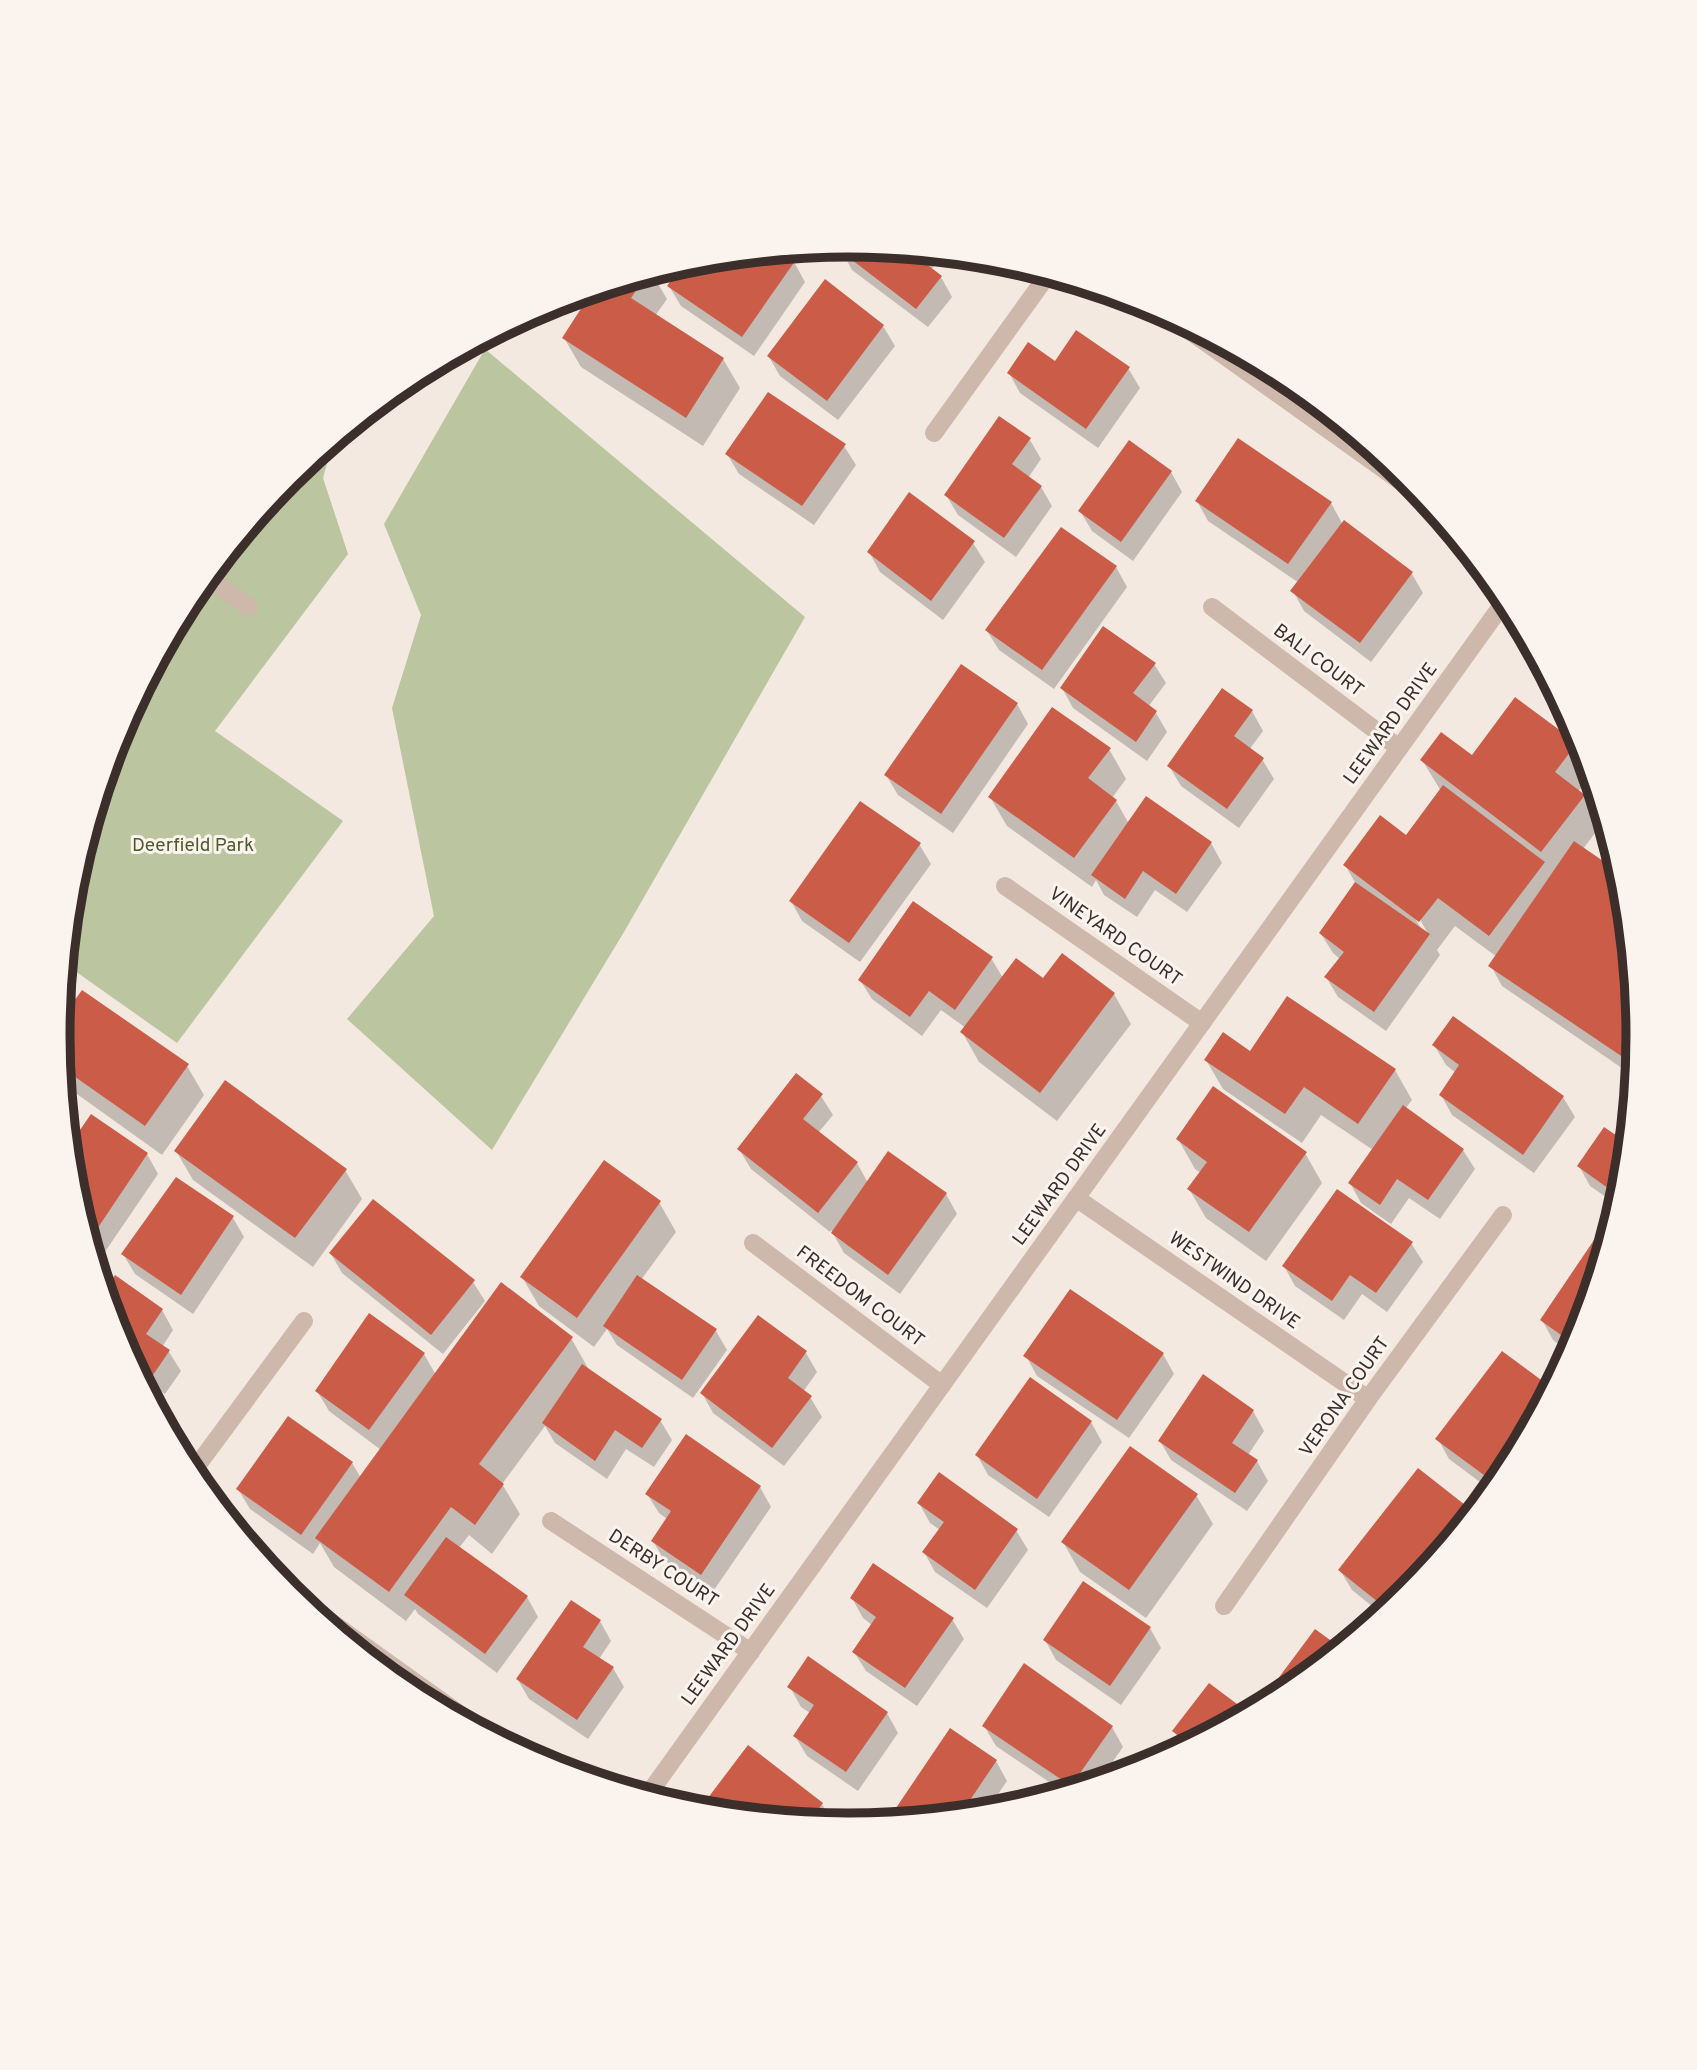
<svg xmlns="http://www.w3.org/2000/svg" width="1697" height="2070" font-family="Overpass,sans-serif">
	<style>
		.green { fill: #bbc59f }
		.shadow { fill: #0003; fill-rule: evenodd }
		.building { fill: #cb5d48 }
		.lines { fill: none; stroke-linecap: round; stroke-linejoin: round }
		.lane { stroke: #ceb8ab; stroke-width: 18 }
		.street { stroke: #ceb8ab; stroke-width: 18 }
		.labels { text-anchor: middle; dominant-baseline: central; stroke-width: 6; stroke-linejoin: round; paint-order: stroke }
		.street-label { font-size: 19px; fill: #3b2e2b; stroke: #fbf4ee }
		.park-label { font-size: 19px; fill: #4e5b2d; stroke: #fbf4ee }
		.rim { fill: none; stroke: #3b2e2b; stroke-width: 9 }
	</style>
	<rect width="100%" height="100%" fill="#f4e9e1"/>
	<g class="green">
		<polygon points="485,349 805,617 624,932 492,1150 347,1019 434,916 392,708 421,615 384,524"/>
		<polygon points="334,439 323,478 348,554 215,731 343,821 177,1043 65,964 73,880 118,732 191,595 290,476"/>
	</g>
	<g class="shadow">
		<polygon points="849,244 944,254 931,270 941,277 952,297 928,327 852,270 841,250 845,245"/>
		<polygon points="695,259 794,262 805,282 754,356 681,306 669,286 686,262"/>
		<polygon points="651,272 667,299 655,316 723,359 740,388 703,446 581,367 564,338 595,289"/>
		<polygon points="883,326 895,346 838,420 780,376 769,357"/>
		<polygon points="1055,363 1128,368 1140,388 1098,448 1020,393 1009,373"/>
		<polygon points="1030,440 1041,459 1028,478 1041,487 1052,506 1016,557 958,515 946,495"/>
		<polygon points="844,446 856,465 814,525 739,474 727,454"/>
		<polygon points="1171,472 1182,492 1133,561 1092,531 1080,511"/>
		<polygon points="1197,501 1331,503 1343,525 1345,523 1412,574 1423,593 1371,662 1304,611 1293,591 1299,583 1208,521"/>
		<polygon points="973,543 985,562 943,620 880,572 869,552"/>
		<polygon points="1116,567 1127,587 1054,689 999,650 987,631"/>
		<polygon points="1154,664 1166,683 1148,707 1156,713 1167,732 1147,761 1073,708 1062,688"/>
		<polygon points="1550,677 1568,713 1556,704 1545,684"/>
		<polygon points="1017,704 1028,724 953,833 898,795 886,775"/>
		<polygon points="1252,711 1263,731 1249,750 1262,759 1274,779 1239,828 1181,786 1169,766"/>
		<path d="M1575,744L1592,774L1578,792L1584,796L1601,825L1583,849L1623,877L1624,881L1639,1035L1635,1077L1502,986L1491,966L1497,957L1455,926L1437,950L1440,955L1386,1031L1338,997L1326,977L1340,959L1333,953L1321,934L1356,884L1345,865L1406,837L1441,791L1422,760L1472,757ZM1417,914L1427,932H1423L1413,915Z"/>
		<polygon points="1109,749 1126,779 1112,798 1116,801 1129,824 1211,843 1222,863 1187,912 1155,890 1137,917 1104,895 1096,880 1092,887 1007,826 990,797"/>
		<polygon points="919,844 931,864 860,962 802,921 791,901"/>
		<polygon points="1062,955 1114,994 1131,1024 1057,1121 979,1062 962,1032 966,1028 941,1010 922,1036 872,999 860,980 991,958 1003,978 1043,980"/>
		<polygon points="63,979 77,1000 187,1066 204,1095 162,1155 63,1084 58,1035"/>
		<polygon points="1434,1045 1563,1097 1575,1117 1534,1173 1452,1115 1441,1095 1456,1073 1446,1065"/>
		<polygon points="1250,1053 1395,1070 1412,1100 1405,1109 1463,1150 1475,1169 1440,1219 1409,1198 1391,1224 1361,1203 1350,1183 1373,1150 1321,1115 1302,1143 1223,1089 1206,1060"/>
		<polygon points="821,1096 833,1115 818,1133 857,1163 868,1183 946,1194 957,1214 900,1294 844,1253 831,1230 830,1232 751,1169 739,1149"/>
		<polygon points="91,1116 147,1154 158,1174 96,1265 73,1189 69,1149"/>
		<polygon points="1178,1139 1305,1153 1322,1183 1266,1261 1206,1218 1189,1189 1201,1173 1195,1169"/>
		<polygon points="1628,1146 1624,1190 1619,1206 1590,1186 1579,1166"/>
		<polygon points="176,1151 345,1170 362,1199 313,1267 193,1180"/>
		<polygon points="176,1179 233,1218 244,1237 193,1314 135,1274 123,1254"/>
		<polygon points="659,1202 676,1232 641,1280 716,1331 727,1350 693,1398 617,1345 607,1329 594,1347 539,1306 522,1277"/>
		<polygon points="1595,1242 1606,1249 1579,1338 1571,1353 1553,1340 1542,1320"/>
		<polygon points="1411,1243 1423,1262 1387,1312 1362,1294 1344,1320 1295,1286 1284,1266"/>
		<polygon points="331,1254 473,1282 485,1301 443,1354 342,1273"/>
		<polygon points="116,1278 162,1310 173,1330 162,1347 169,1352 181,1371 165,1394 138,1375 118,1337 105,1294"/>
		<polygon points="571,1338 588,1368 587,1370 660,1420 672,1440 654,1467 626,1449 607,1479 555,1443 545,1426 502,1484 520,1514 492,1554 469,1535 459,1548 527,1597 538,1617 497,1673 418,1614 415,1609 406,1621 334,1567 320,1543 313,1554 250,1509 238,1489 352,1463 361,1478 381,1450 329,1411 317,1391 424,1354 436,1375"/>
		<polygon points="806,1353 817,1372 803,1392 810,1397 822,1417 784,1466 713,1413 702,1393"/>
		<polygon points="1503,1353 1551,1390 1506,1475 1492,1491 1449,1459 1438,1439"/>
		<polygon points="1163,1354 1174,1374 1129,1438 1037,1376 1026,1356"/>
		<polygon points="1253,1411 1264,1431 1248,1455 1257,1461 1268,1481 1247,1511 1171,1460 1160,1441"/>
		<polygon points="1091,1422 1102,1442 1049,1517 988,1475 977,1455"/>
		<polygon points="760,1487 771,1507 712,1593 664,1560 653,1541 667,1519 659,1513 647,1494"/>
		<polygon points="1196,1495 1213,1524 1146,1618 1080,1572 1063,1542"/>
		<polygon points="919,1503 1016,1530 1028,1550 987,1608 935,1572 924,1552 940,1530 930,1523"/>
		<polygon points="1472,1513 1473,1514 1407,1594 1383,1615 1352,1590 1340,1570"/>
		<polygon points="852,1598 952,1619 964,1639 917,1706 866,1671 854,1652 872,1625 863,1618"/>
		<polygon points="600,1621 611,1641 599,1659 613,1668 624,1687 588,1739 529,1699 518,1680"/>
		<polygon points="1150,1628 1161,1648 1121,1705 1056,1660 1045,1640"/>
		<polygon points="1316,1631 1340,1650 1287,1693 1279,1680"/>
		<polygon points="1210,1685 1248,1714 1184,1748 1174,1731"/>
		<polygon points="790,1687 887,1713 898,1733 858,1791 807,1756 795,1736 810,1713 801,1707"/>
		<polygon points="984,1726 1112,1727 1123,1747 1099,1781 1064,1792 996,1746"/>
		<polygon points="996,1761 1007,1781 986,1812 905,1820 898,1808"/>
		<polygon points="822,1804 833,1824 700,1811"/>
	</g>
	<g class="building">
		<polygon points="849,244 920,251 916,256 942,276 916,309 839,250 843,245"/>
		<polygon points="780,251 795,261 742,337 667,286 683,263 695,259"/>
		<polygon points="647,274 631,298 724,358 686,418 562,338 593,290"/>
		<polygon points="825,279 884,325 827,401 767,356"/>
		<polygon points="1076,330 1130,367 1086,429 1007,373 1028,342 1055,361"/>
		<polygon points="768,392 846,444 802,506 725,454"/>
		<polygon points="999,416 1031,438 1012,464 1042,486 1004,538 944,495"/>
		<polygon points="1238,438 1332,502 1288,564 1195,501"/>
		<polygon points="1129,440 1172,471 1121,542 1078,511"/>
		<polygon points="909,492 975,541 931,601 867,552"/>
		<polygon points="1344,520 1413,572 1360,643 1290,591"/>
		<polygon points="1061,527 1117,566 1042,670 985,630"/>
		<polygon points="1103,626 1156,663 1133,693 1157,711 1136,742 1060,688"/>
		<polygon points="961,664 1018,703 941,814 884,775"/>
		<polygon points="1222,688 1253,710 1234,736 1264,758 1227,809 1167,766"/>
		<polygon points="1515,697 1577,743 1555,772 1585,795 1541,852 1420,760 1441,732 1472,755"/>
		<polygon points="1052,707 1111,748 1088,778 1117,800 1074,858 988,797"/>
		<polygon points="1443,785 1545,862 1489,936 1438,898 1419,922 1343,865 1380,815 1406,835"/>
		<polygon points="1146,796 1212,842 1176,894 1143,871 1125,899 1091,875"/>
		<polygon points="860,801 921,843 849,943 789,901"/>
		<polygon points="1574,841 1622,874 1624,881 1639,1035 1636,1066 1488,966"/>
		<polygon points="1355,882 1430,934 1374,1012 1324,977 1344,952 1319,933"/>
		<polygon points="913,901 993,957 955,1010 929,991 910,1017 858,980"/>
		<polygon points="1062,953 1115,993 1040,1093 960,1032 1016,958 1043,978"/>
		<polygon points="82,990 189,1064 145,1126 61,1067 58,1035 59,1022"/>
		<polygon points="1287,996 1396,1069 1358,1124 1304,1087 1285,1114 1204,1060 1223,1032 1250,1051"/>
		<polygon points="1453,1016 1564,1096 1523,1155 1439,1095 1459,1065 1432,1045"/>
		<polygon points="796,1073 823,1094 803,1119 858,1162 818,1213 737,1149"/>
		<polygon points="225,1080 347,1169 295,1238 174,1151"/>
		<polygon points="1213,1086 1307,1152 1249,1232 1187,1189 1207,1162 1176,1139"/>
		<polygon points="1403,1105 1464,1149 1428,1200 1397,1179 1380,1205 1348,1183"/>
		<polygon points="91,1114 148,1153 89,1241 73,1189 69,1146"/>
		<polygon points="1604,1127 1629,1144 1624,1188 1619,1196 1577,1166"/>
		<polygon points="888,1151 947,1193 888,1275 831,1233"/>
		<polygon points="604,1160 661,1201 577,1318 520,1277"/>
		<polygon points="176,1177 234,1216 181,1295 121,1254"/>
		<polygon points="1337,1189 1413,1242 1376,1293 1350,1275 1332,1301 1282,1266"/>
		<polygon points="373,1199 475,1280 431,1335 329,1253"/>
		<polygon points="1594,1240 1606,1248 1575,1345 1540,1320"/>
		<polygon points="115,1275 163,1309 146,1334 170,1350 153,1375 129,1358 118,1337 104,1291"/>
		<polygon points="637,1275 717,1329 682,1380 603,1326"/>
		<polygon points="501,1282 573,1337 479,1464 504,1484 475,1525 451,1507 389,1592 315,1538"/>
		<polygon points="1070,1289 1164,1353 1117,1420 1023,1356"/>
		<polygon points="369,1313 425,1353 369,1430 315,1391"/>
		<polygon points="758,1315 807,1351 788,1378 812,1396 772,1448 700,1393"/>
		<polygon points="1502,1351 1552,1388 1528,1433 1492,1481 1435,1439"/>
		<polygon points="582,1364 662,1419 642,1448 615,1430 595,1461 542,1423"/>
		<polygon points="1203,1374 1254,1410 1232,1443 1258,1460 1235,1493 1158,1441"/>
		<polygon points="1030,1377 1092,1421 1037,1499 975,1455"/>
		<polygon points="288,1416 353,1462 301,1535 236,1489"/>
		<polygon points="686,1434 761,1486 701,1575 651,1541 671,1511 645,1494"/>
		<polygon points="1130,1446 1198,1494 1129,1590 1061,1542"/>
		<polygon points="1418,1468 1474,1512 1407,1594 1388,1610 1338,1570"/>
		<polygon points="939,1472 1018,1529 975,1590 922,1552 944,1522 917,1503"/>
		<polygon points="446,1537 528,1596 485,1654 404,1595"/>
		<polygon points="873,1563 954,1618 905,1688 852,1652 876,1617 850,1598"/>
		<polygon points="1083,1581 1151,1627 1110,1686 1043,1640"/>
		<polygon points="571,1600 601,1620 583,1647 614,1667 577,1720 516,1679"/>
		<polygon points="1315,1629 1341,1648 1291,1690 1277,1680"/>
		<polygon points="808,1656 888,1712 846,1772 793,1736 814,1705 787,1687"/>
		<polygon points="1024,1663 1113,1726 1071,1786 982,1726"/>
		<polygon points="1209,1683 1249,1713 1190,1744 1172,1731"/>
		<polygon points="950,1728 997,1760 960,1815 913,1819 896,1808"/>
		<polygon points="748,1745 823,1803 809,1822 698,1811"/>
	</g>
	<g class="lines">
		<polyline class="lane" points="1224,1606 1368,1399 1503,1215"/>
		<g class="street">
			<polyline points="1156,307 1428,501"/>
			<polyline points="934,433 1049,273"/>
			<polyline points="206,577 249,607"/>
			<polyline points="1212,607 1399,748"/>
			<polyline points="1005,886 1202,1023"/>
			<polyline points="1076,1198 1368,1399"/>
			<polyline points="753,1243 942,1385"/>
			<polyline points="191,1474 304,1321"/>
			<polyline points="551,1521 751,1652"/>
			<polyline points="285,1589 489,1735"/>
			<polyline points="647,1796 1507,598"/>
		</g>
	</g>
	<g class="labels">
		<g class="street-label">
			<text transform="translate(1318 661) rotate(37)">BALI COURT</text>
			<text transform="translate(1391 724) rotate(-54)">LEEWARD DRIVE</text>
			<text transform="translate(1115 937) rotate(35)">VINEYARD COURT</text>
			<text transform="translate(1060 1185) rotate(-54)">LEEWARD DRIVE</text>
			<text transform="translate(1234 1281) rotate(35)">WESTWIND DRIVE</text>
			<text transform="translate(860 1297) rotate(37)">FREEDOM COURT</text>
			<text transform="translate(1345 1397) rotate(-55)">VERONA COURT</text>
			<text transform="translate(663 1569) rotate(33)">DERBY COURT</text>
			<text transform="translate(729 1645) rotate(-54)">LEEWARD DRIVE</text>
		</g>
		<g class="park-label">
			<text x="193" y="846">Deerfield Park</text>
		</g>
	</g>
	<path d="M0 0H1697V2070H0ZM70 1035a778 778 0 1 1 1556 0a778 778 0 1 1-1556 0Z" fill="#fbf4ee" fill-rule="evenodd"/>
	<path class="rim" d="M70 1035a778 778 0 1 1 1556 0a778 778 0 1 1-1556 0Z"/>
</svg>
